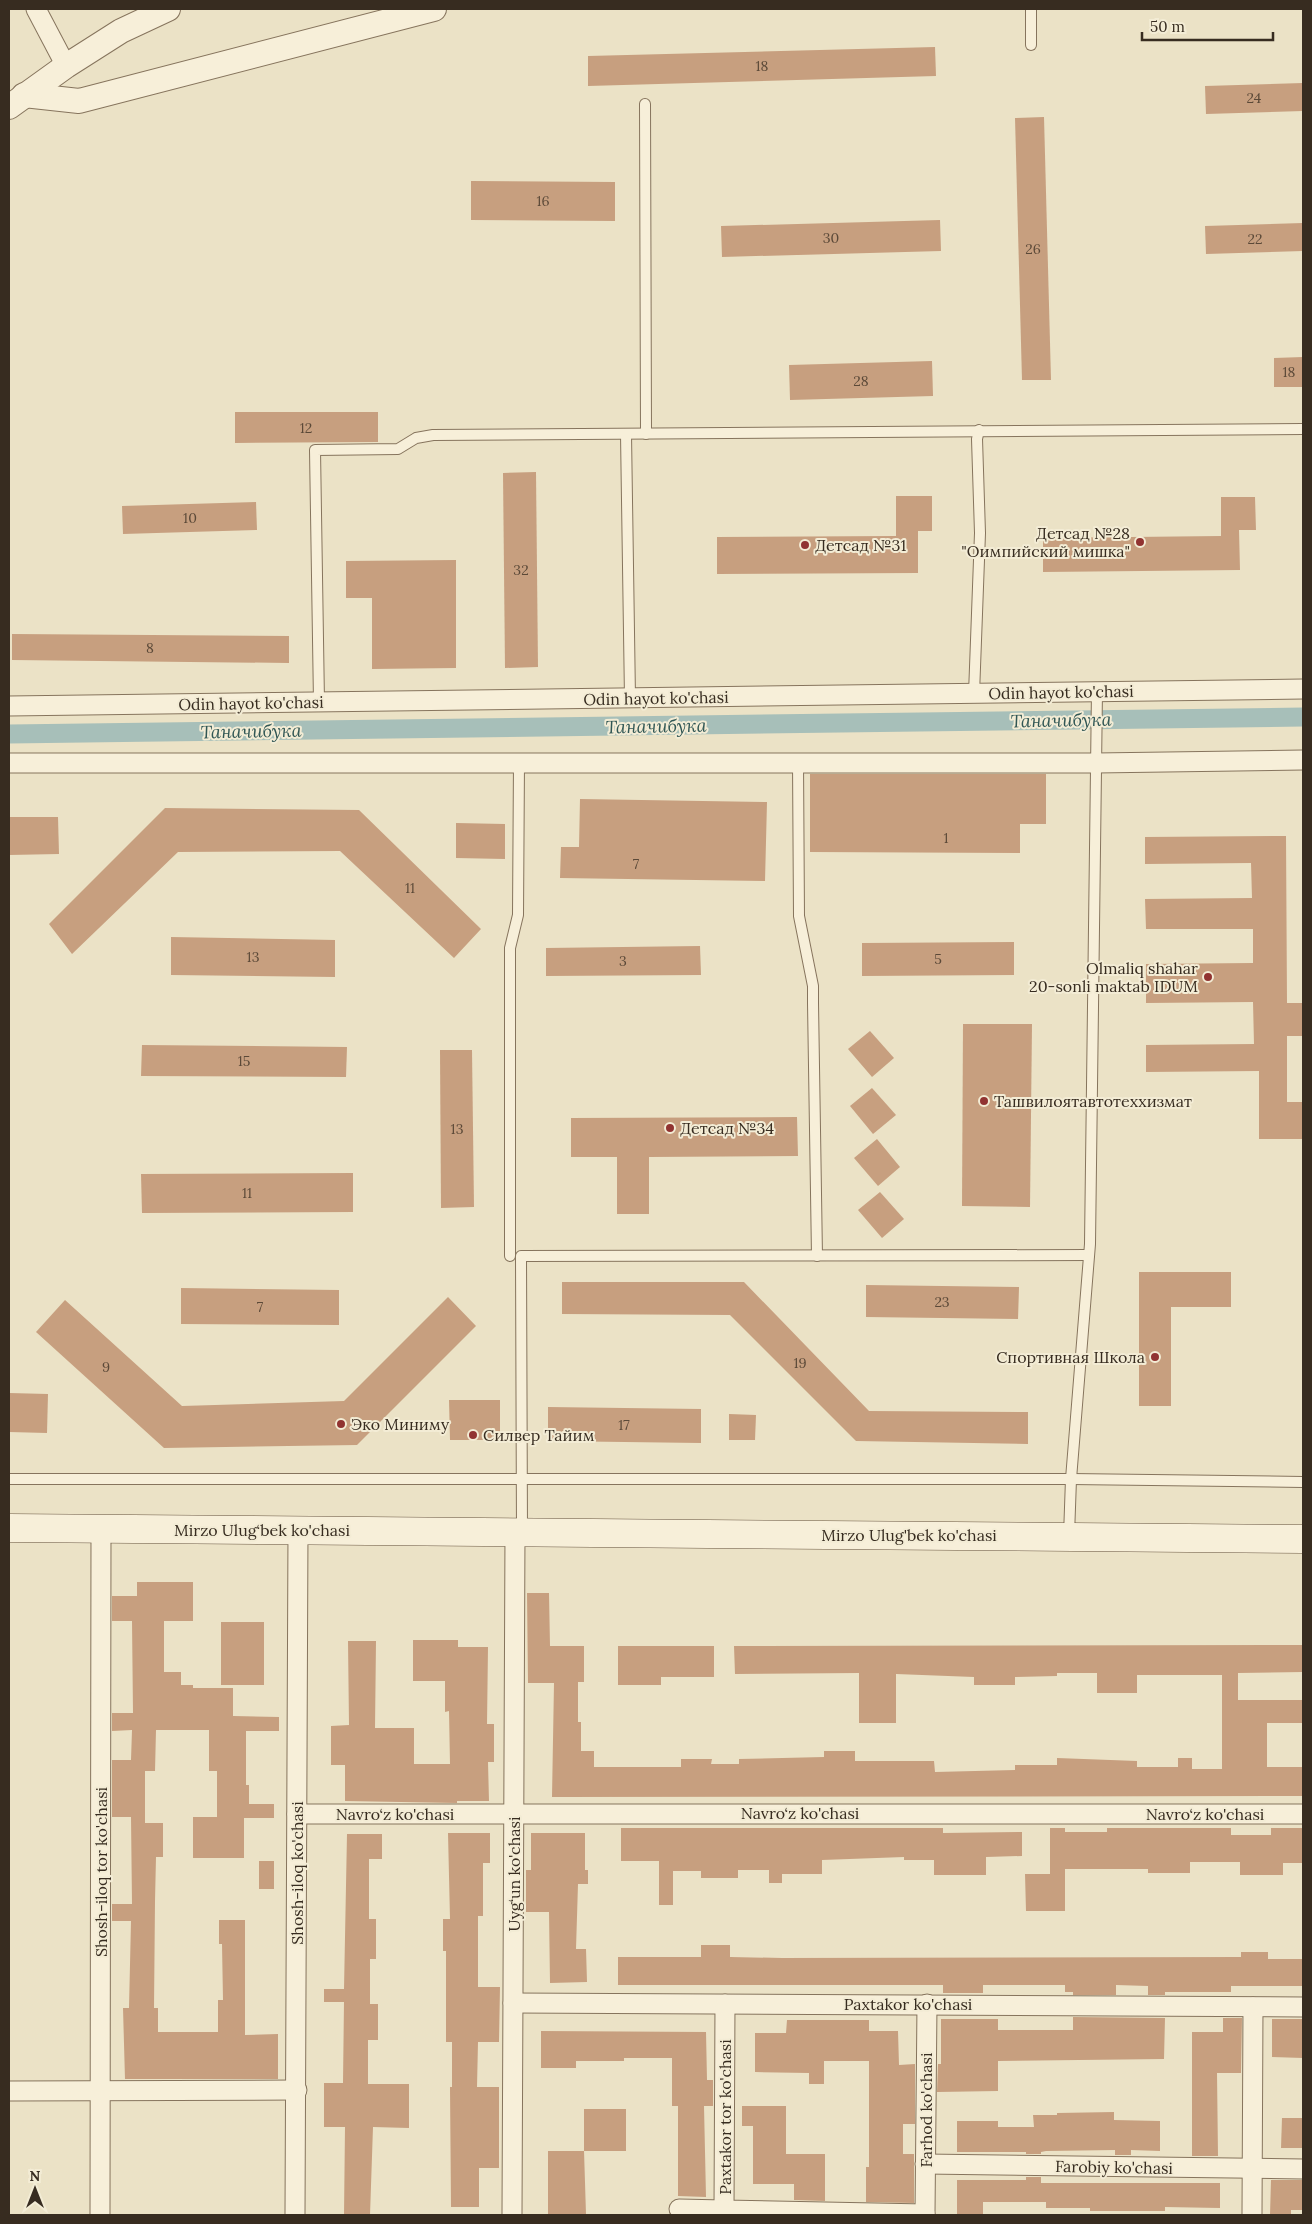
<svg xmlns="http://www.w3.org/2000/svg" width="1312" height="2224" font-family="Lora,serif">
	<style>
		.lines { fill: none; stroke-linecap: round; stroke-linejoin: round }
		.canal { stroke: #a7bfb9; stroke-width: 19 }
		.building { fill: #c79f7f }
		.service-casing { stroke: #86745d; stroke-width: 12 }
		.minor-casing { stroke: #86745d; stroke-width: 21 }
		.tertiary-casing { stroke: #86745d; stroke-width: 26 }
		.secondary-casing { stroke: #685540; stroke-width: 29 }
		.service { stroke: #f7efd9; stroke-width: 10 }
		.minor { stroke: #f7efd9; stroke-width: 19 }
		.tertiary { stroke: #f7efd9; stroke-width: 24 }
		.secondary { stroke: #f7efd9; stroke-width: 28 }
		.poi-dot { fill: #913331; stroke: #f3ecd5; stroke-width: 2 }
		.labels { text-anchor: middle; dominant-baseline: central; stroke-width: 4; stroke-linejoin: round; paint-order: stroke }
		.number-label { font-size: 14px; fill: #5b4938 }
		.poi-label { font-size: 16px; fill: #372c20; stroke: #f3ecd5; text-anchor: start }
		.street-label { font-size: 16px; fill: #372c20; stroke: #f3ecd5 }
		.water-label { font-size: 18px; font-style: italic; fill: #305654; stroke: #f3ecd5 }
	</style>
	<rect width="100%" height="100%" fill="#ebe2c6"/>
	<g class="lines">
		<polyline class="canal" points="9,734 1303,717"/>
	</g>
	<g class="building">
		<polygon points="935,47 936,76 588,86 588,56"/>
		<polygon points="1303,83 1303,111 1206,114 1205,86"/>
		<polygon points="1044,117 1051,380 1022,380 1015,118"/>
		<polygon points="471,181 615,182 615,221 471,220"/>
		<polygon points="940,220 941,251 722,257 721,226"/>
		<polygon points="1303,223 1303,251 1206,254 1205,226"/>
		<polygon points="1303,357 1303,387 1274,387 1274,358"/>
		<polygon points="932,361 933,396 790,400 789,365"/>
		<polygon points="235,412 378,412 378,442 235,443"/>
		<polygon points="536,472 538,667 505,668 503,473"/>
		<polygon points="896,496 932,496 932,531 918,531 918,573 717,574 717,537 896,536"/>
		<polygon points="1221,497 1255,497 1256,530 1239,530 1240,570 1043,572 1043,538 1221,536"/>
		<polygon points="256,502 257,530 123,534 122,506"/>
		<polygon points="456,560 456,668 372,669 372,598 346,598 346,561"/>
		<polygon points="12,634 289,636 289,663 12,660"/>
		<polygon points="810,774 1046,774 1046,824 1020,824 1020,853 810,852"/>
		<polygon points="580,799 767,802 765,881 560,878 561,847 579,847"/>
		<polygon points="165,808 359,810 481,929 454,958 340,851 178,852 72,954 49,924"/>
		<polygon points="10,817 58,817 59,854 9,855"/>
		<polygon points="456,823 505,824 505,859 456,858"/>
		<polygon points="1286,836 1287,1003 1303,1003 1303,1036 1287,1036 1287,1102 1303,1102 1303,1139 1259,1139 1259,1071 1146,1072 1146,1045 1254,1044 1253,1002 1146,1003 1146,964 1253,963 1253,929 1146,929 1145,899 1252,898 1251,863 1145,864 1145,837"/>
		<polygon points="171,937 335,940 335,977 171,975"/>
		<polygon points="1014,942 1014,975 862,976 862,943"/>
		<polygon points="700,946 701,975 546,976 546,948"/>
		<polygon points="963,1024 1032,1024 1030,1207 962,1206"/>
		<polygon points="870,1031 894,1058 872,1077 848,1049"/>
		<polygon points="142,1045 347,1047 346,1077 141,1076"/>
		<polygon points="440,1050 472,1050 474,1207 441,1208"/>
		<polygon points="872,1088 896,1115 873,1134 850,1106"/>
		<polygon points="797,1117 798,1156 649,1157 649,1214 617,1214 617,1157 571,1157 571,1118"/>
		<polygon points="877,1139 900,1167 878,1186 854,1158"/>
		<polygon points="353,1173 353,1212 142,1213 141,1174"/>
		<polygon points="880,1192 904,1219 882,1238 858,1210"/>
		<polygon points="1139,1272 1231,1272 1231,1307 1171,1307 1171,1406 1139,1406"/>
		<polygon points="562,1282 744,1282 869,1411 1028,1412 1028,1444 856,1441 730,1315 562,1314"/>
		<polygon points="866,1285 1019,1287 1018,1319 866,1317"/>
		<polygon points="181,1288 339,1290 339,1325 181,1324"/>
		<polygon points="448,1297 476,1326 357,1445 164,1448 36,1332 65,1300 182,1406 344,1401"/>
		<polygon points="9,1393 48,1394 47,1433 9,1432"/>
		<polygon points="449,1400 500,1400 500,1440 450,1440"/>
		<polygon points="548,1407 701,1409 701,1443 548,1441"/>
		<polygon points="729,1414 756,1415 755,1440 729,1440"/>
		<polygon points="137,1582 193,1582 193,1621 164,1621 164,1672 181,1672 181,1685 193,1685 193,1688 233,1688 233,1716 279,1717 279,1731 246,1731 246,1785 249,1785 249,1804 274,1804 274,1818 244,1818 244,1858 193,1858 193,1817 217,1817 217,1771 209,1771 209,1730 156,1730 155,1771 145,1771 145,1823 163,1823 163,1857 156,1857 155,1901 154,2008 158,2008 158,2032 218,2032 218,2000 223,2000 222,1944 219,1944 219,1920 245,1920 245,2035 278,2034 278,2079 125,2079 123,2008 129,2008 131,1921 112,1921 112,1904 132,1904 131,1817 112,1817 112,1760 131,1760 132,1730 112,1731 112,1713 133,1713 132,1621 112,1621 112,1596 137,1596"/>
		<polygon points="527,1593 549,1593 550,1646 584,1646 584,1682 578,1682 578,1722 581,1722 581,1751 594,1751 594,1767 681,1767 681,1759 712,1759 711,1764 739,1764 739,1759 824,1757 824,1751 855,1751 855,1761 934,1761 935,1772 1015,1770 1015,1765 1057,1765 1057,1758 1137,1761 1137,1767 1178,1767 1178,1758 1192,1758 1192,1769 1222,1769 1222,1675 1137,1675 1137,1693 1097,1693 1097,1673 1057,1673 1057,1676 1015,1677 1015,1685 974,1685 974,1677 896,1674 896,1723 859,1723 859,1673 735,1674 734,1646 1303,1645 1303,1672 1238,1673 1238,1700 1303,1700 1303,1723 1267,1723 1267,1767 1303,1767 1303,1796 552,1797 554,1683 528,1683"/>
		<rect x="221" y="1622" width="43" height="63"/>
		<polygon points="413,1640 458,1640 458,1647 488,1647 487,1724 494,1724 494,1762 488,1762 489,1801 457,1801 457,1803 345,1801 345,1765 331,1765 331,1726 349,1725 348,1641 376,1641 375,1728 414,1728 414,1764 450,1764 449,1711 445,1712 445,1681 413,1681"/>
		<polygon points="618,1646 714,1646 714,1677 661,1677 661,1685 618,1685"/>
		<polygon points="621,1828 943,1828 943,1833 1022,1832 1022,1856 986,1857 986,1875 934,1875 934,1860 904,1860 904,1857 822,1860 822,1874 782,1874 782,1883 769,1883 769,1870 738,1870 738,1878 701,1878 701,1871 673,1871 673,1905 659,1905 659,1861 621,1861"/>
		<polygon points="1050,1828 1065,1828 1065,1832 1107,1832 1107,1828 1231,1828 1231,1835 1271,1835 1271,1828 1303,1828 1303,1863 1283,1863 1283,1875 1240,1875 1240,1862 1190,1862 1190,1873 1148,1873 1148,1869 1065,1869 1065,1911 1026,1911 1025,1874 1050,1874"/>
		<polygon points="448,1833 490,1833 490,1863 483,1863 483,1916 478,1916 478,1987 500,1987 499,2042 478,2042 477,2087 499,2087 499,2168 479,2168 479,2207 451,2207 450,2087 452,2087 452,2042 446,2042 446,1951 443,1951 443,1919 450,1919"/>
		<polygon points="531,1833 585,1833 585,1870 588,1870 588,1884 578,1884 576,1949 586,1949 587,1982 550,1983 549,1912 526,1912 526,1870 531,1870"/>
		<polygon points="347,1834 382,1834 382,1859 369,1859 369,1919 376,1919 376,1959 370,1959 370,2004 378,2004 378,2040 368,2040 368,2084 409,2084 409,2128 373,2127 370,2215 344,2215 345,2127 324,2127 324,2083 343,2083 344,2002 324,2002 324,1989 344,1989"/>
		<rect x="259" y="1861" width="15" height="28"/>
		<polygon points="701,1945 730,1945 730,1957 782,1958 1241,1957 1241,1952 1268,1952 1268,1959 1303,1959 1303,1986 1231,1986 1231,1992 1165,1992 1165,1995 1148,1995 1148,1986 1116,1985 1116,1995 1073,1995 1073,1992 1065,1992 1065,1985 983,1985 983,1993 943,1993 943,1985 618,1985 618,1957 701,1957"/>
		<polygon points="1073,2017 1165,2018 1164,2059 998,2061 998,2091 937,2092 938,2064 941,2064 941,2019 998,2019 998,2030 1073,2030"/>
		<polygon points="1223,2018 1242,2018 1241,2073 1217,2073 1218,2156 1192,2156 1192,2032 1223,2032"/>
		<polygon points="1272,2019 1303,2019 1303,2058 1272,2057"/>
		<polygon points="787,2020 869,2020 869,2031 898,2031 899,2065 915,2064 915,2124 903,2124 903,2154 914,2154 914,2203 866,2202 866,2167 869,2167 869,2061 824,2061 824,2084 809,2084 809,2073 755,2072 755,2033 786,2033"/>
		<polygon points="541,2031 706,2032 707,2080 713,2080 713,2106 704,2106 706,2197 678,2196 678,2106 672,2106 672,2058 624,2058 624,2061 576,2061 576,2068 541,2068"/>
		<polygon points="742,2106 786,2106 786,2154 825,2154 825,2201 794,2200 794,2184 753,2184 753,2126 742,2126"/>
		<rect x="584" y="2109" width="42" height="42"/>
		<polygon points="1114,2112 1114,2120 1160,2121 1160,2151 1131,2150 1131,2155 1115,2155 1115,2150 1046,2151 1041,2152 1041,2154 1026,2154 1026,2152 957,2152 957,2121 998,2121 998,2127 1034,2127 1033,2115 1057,2115 1057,2113"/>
		<polygon points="1282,2118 1303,2118 1303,2148 1281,2148"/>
		<polygon points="548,2151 584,2151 586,2215 548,2215"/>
		<polygon points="1026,2177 1041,2177 1041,2183 1220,2183 1220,2208 1165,2207 1165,2211 1090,2211 1090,2208 1046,2208 1046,2202 983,2202 983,2214 957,2214 957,2180 1026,2180"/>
		<polygon points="1271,2180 1303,2180 1303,2210 1291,2210 1291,2215 1270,2215"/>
	</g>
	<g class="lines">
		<g class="service-casing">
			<g id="service">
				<polyline points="1031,9 1031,45"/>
				<polyline points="645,104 646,434"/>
				<polyline points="626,434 630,698"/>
				<polyline points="974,694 980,533 977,439 979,430"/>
				<polyline points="319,702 315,450 398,449 416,438 433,435 1303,429"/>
				<polyline points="798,762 799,916 813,986 813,1003 817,1256"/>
				<polyline points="510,1256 510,948 518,915 519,762"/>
				<polyline points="9,1479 1071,1479 1303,1482"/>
				<polyline points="522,1532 521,1256 1089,1255"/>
				<polyline points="1069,1536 1071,1479 1090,1244 1097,690"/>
			</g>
		</g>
		<g class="minor-casing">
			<g id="minor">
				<polyline points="36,9 66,66"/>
				<polyline points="9,706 1303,689"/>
				<polyline points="9,763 1096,763 1303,760"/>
				<polyline points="297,1814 1303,1814"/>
				<polyline points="513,2003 1303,2007"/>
				<polyline points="725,2004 724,2210 925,2214"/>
				<polyline points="9,2091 297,2090"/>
				<polyline points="925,2164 1303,2169"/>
				<polyline points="679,2209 724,2210"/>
				<polyline points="100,2215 101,1528"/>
				<polyline points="295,2215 298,1530"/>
				<polyline points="512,2215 515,1532"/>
				<polyline points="925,2215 927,2004"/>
				<polyline points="1252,2215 1253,2007"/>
			</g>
		</g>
		<g class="tertiary-casing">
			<g id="tertiary">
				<polyline points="24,95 79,101 434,9"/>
				<polyline points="9,107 66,66 121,31 168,9"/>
			</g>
		</g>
		<g class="secondary-casing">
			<polyline id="secondary" points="9,1528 1303,1539"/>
		</g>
		<use href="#service" class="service"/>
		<use href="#minor" class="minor"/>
		<use href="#tertiary" class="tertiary"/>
		<use href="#secondary" class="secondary"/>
	</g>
	<g class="poi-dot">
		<circle cx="1140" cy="542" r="5"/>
		<circle cx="805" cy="545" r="5"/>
		<circle cx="1208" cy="977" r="5"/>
		<circle cx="984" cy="1101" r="5"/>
		<circle cx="670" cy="1128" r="5"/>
		<circle cx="1155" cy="1357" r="5"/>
		<circle cx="341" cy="1424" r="5"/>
		<circle cx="473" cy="1435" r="5"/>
	</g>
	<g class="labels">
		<g class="number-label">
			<text x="762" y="66">18</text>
			<text x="1254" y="98">24</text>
			<text x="543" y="201">16</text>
			<text x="831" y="238">30</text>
			<text x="1255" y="239">22</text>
			<text x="1033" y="249">26</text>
			<text x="1289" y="372">18</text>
			<text x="861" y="381">28</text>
			<text x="306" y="428">12</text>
			<text x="190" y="518">10</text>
			<text x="521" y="570">32</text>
			<text x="150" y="648">8</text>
			<text x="946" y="838">1</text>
			<text x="636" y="864">7</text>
			<text x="410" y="888">11</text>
			<text x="253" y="957">13</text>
			<text x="938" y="959">5</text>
			<text x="623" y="961">3</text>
			<text x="244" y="1061">15</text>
			<text x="457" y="1129">13</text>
			<text x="247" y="1193">11</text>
			<text x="942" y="1302">23</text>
			<text x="260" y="1307">7</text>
			<text x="800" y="1363">19</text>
			<text x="106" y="1367">9</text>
			<text x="624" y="1425">17</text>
		</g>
		<g class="poi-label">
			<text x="1130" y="533" text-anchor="end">Детсад №28<tspan x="1130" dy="18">"Оимпийский мишка"</tspan></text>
			<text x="815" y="545">Детсад №31</text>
			<text x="1198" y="968" text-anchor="end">Olmaliq shahar<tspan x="1198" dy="18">20-sonli maktab IDUM</tspan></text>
			<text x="994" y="1101">Ташвилоятавтотеххизмат</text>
			<text x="680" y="1128">Детсад №34</text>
			<text x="1145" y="1357" text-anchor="end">Спортивная Школа</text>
			<text x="351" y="1424">Эко Миниму</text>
			<text x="483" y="1435">Силвер Тайим</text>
		</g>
		<g class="street-label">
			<text transform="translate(1061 692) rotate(-1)">Odin hayot ko'chasi</text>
			<text transform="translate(656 698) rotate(-1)">Odin hayot ko'chasi</text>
			<text transform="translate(251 703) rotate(-1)">Odin hayot ko'chasi</text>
			<text x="262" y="1530">Mirzo Ulug‘bek ko'chasi</text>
			<text x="909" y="1535">Mirzo Ulug'bek ko'chasi</text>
			<text x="800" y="1813">Navro‘z ko'chasi</text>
			<text x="395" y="1814">Navro‘z ko'chasi</text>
			<text x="1205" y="1814">Navro‘z ko'chasi</text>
			<text transform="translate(101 1872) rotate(-90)">Shosh-iloq tor ko'chasi</text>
			<text transform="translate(297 1873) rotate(-90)">Shosh-iloq ko'chasi</text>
			<text transform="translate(514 1874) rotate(-90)">Uyg‘un ko'chasi</text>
			<text x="908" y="2004">Paxtakor ko'chasi</text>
			<text transform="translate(926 2110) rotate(-90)">Farhod ko'chasi</text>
			<text transform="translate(725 2117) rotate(-90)">Paxtakor tor ko'chasi</text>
			<text transform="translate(1114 2167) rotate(1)">Farobiy ko'chasi</text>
		</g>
		<g class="water-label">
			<text transform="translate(1061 720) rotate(-1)">Таначибука</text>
			<text transform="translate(656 726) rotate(-1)">Таначибука</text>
			<text transform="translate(251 731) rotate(-1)">Таначибука</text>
		</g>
	</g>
	<rect width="1312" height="2224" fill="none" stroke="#372c20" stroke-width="20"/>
	<g transform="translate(35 2189)" stroke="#f3ecd5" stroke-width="4" paint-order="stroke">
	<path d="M0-4L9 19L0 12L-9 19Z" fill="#372c20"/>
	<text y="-8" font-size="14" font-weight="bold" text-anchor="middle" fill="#372c20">N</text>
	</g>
	<path d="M1142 32v8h131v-8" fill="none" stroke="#372c20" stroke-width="2.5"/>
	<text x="1150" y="32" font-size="15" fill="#372c20" stroke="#f3ecd5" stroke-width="4" paint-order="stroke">50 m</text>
</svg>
